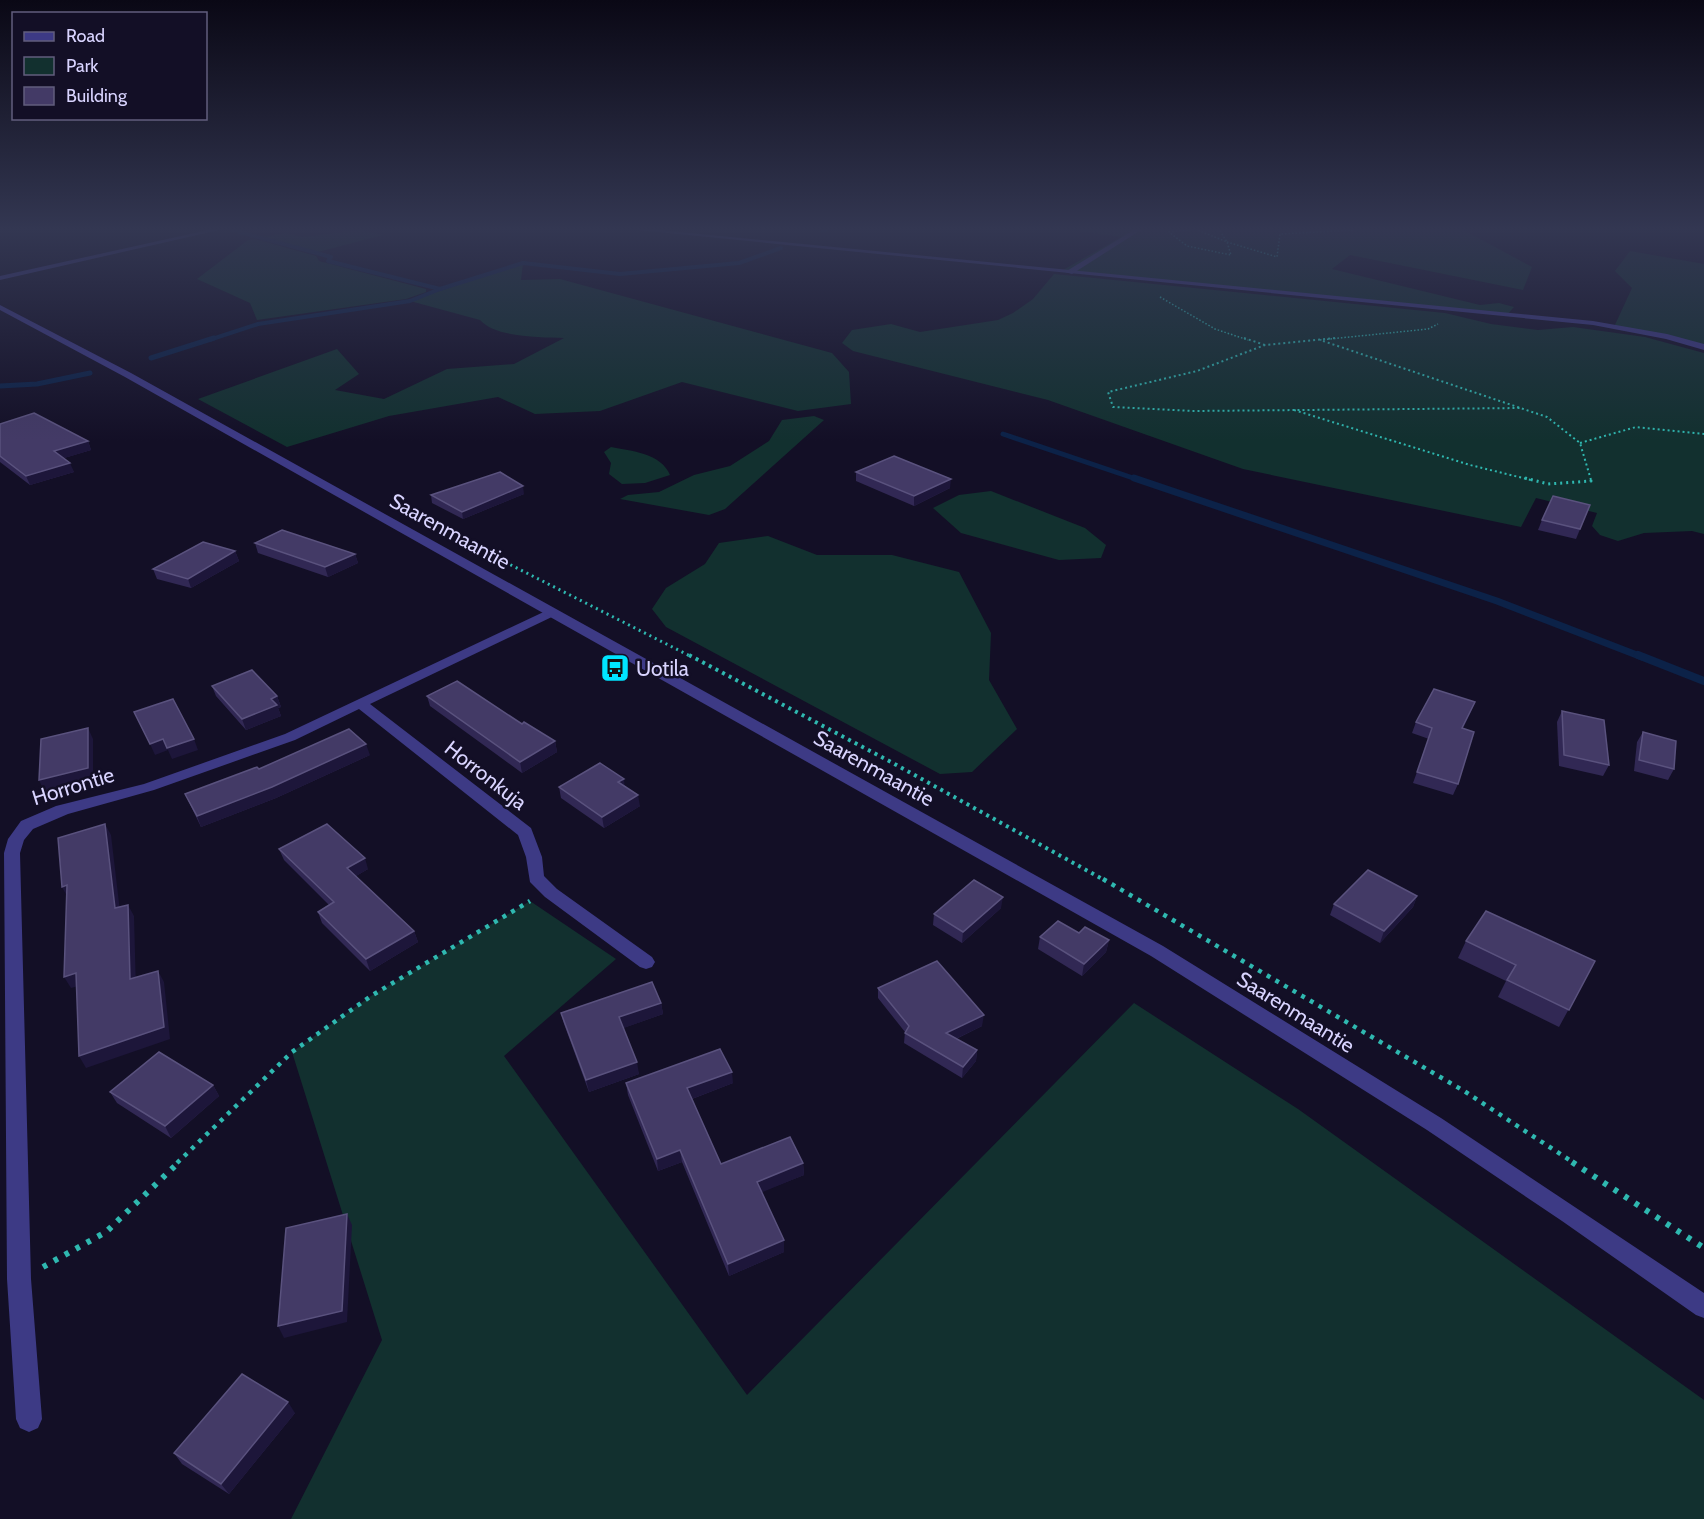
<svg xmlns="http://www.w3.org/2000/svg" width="1704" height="1519" font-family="Cabin,sans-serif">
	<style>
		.green { fill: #12302f }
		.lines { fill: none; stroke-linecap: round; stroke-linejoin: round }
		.stream-far3 { stroke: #0c2248; stroke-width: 4 }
		.stream-far2 { stroke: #0c2248; stroke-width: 5 }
		.stream-far1 { stroke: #0c2248; stroke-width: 7 }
		.stream { stroke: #0c2248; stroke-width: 8 }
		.path-far5 { stroke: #2fb8b0; stroke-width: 1.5; stroke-dasharray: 1.5 2; stroke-linecap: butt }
		.path-far4 { stroke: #2fb8b0; stroke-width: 2; stroke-dasharray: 2 3; stroke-linecap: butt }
		.path-far3 { stroke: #2fb8b0; stroke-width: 3; stroke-dasharray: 2 4; stroke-linecap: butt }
		.path-far2 { stroke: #2fb8b0; stroke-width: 4; stroke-dasharray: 3 4.5; stroke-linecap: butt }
		.path-far1 { stroke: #2fb8b0; stroke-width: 4.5; stroke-dasharray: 4 6; stroke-linecap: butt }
		.path { stroke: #2fb8b0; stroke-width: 6; stroke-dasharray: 4.5 8; stroke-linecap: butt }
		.service { fill: #3d3a85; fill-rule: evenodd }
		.minor { fill: #3d3a85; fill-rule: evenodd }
		.tertiary { fill: #3d3a85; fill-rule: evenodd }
		.wall { fill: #312854 }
		.shaded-wall { fill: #1d163a }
		.building { fill: #433a66; stroke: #5a527e; stroke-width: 1.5 }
		.labels { text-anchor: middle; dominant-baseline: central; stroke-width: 5; stroke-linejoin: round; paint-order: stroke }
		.street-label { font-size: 21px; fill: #d9d4ff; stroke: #130f26 }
		.poi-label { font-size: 21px; fill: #d9d4ff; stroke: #130f26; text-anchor: start }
	</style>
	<rect width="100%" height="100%" fill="#130f26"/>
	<g class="green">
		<polygon points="1080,228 1460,228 1532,267 1523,290 1350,255 1332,269 1480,305 1499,303 1514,307 1507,315 1063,270 1121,237 1080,231"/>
		<polygon points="360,230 383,235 318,252 263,237 286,233 303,237"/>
		<polygon points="255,239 316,256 319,261 426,289 426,292 406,299 257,320 250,303 197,279 248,240"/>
		<polygon points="1630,251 1704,264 1704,347 1614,327 1632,288 1615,271"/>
		<path d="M523,263L521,280L560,279L832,353L849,372L851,404L798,411L682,382L600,411L535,414L498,397L389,416L287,447L198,399L337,349L359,374L335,390L384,399L447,369L514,364L564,338C541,337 496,338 480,320L410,301Z"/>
		<polygon points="1054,274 1445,313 1491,324 1538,330 1573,327 1645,337 1704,353 1704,534 1692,531 1644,533 1618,541 1600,535 1592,526 1597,513 1536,498 1521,527 1243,469 1048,400 853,351 842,343 852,330 891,324 920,332 998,320 1013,313 1033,299"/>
		<polygon points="814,416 824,420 725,509 709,515 620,499 628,495 659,492 694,475 730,466 769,441 782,420"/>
		<path d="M611,447C631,451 661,453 670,475L645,483L622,484L609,474L611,463L604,452Z"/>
		<polygon points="991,491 1085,528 1106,545 1101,558 1059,560 961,533 933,508 959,495"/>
		<polygon points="768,536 817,555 892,555 959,572 991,633 989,680 1017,729 972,772 940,774 666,627 652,609 666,588 705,564 719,543"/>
		<polygon points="530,901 616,959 504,1056 747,1395 1134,1003 1298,1109 1704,1400 1704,1519 291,1519 382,1340 292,1052 371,996"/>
	</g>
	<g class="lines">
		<g class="stream-far3">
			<polyline points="232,230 331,257 328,261 440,289 523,263 620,274 739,263 781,248"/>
			<polyline points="823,231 829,228"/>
			<polyline points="209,340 258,324 410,301 440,289"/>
		</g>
		<g class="stream-far2">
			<polyline points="151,358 214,338"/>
			<polyline points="0,386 37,384 90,373"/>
			<polyline points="1003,434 1139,480"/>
		</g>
		<polyline class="stream-far1" points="1134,478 1497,601 1642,657"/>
		<polyline class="stream" points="1638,655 1704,681"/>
		<g class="path-far5">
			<polyline points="1218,228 1227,242"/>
			<polygon points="1195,229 1227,242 1231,255 1187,246 1169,232"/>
			<polyline points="1227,242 1277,257 1280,234 1354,230 1344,228"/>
			<polyline points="1160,297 1215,329 1248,340"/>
			<polyline points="1320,340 1428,329 1438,324"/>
		</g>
		<g class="path-far4">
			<polyline points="1244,338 1265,345"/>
			<polyline points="1335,338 1265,345 1197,371 1108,392 1113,407 1192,411 1522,408"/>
			<polyline points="1323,341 1547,417 1580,443 1591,480"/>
			<polyline points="1294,410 1470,465 1531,480"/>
			<polyline points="1580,443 1636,427 1704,434"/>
		</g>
		<g class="path-far3">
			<polyline points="1525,478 1548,484 1591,481 1590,478"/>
			<polyline points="505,562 692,657"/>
		</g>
		<polyline class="path-far2" points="689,655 891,762 1106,881"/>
		<g class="path-far1">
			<polyline points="1103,879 1464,1091 1574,1163"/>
			<polyline points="177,1163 292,1052 371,996 530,901"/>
		</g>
		<g class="path">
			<polyline points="1572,1162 1704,1248"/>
			<polyline points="43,1267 106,1232 179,1162"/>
		</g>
		<polygon class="service" points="1137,228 1144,228 1072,274 1065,272"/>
		<g class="minor">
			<polygon points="217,228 228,228 0,280 0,276"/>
			<polygon points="617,228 639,228 1593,321 1667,334 1704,344 1704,350 1666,339 1593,325"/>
			<polygon points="552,608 558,612 556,615 370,704 531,828 542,857 544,876 557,889 652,957 655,962 652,967 646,969 640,967 545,897 530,882 526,857 518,835 359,709 295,740 154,790 68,814 33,829 24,840 20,853 31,1279 42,1419 38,1428 29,1432 20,1428 16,1419 7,1279 4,853 8,839 21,821 56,806 144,784 285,734"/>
		</g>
		<polygon class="tertiary" points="0,305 131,373 1163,946 1441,1118 1704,1293 1704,1318 1696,1315 1562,1221 1427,1130 1151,956 125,377 0,310"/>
	</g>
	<g class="wall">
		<polygon points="0,424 88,441 91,450 64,458 74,472 30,485 0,462"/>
		<polygon points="856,472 950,488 914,506 856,481"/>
		<polygon points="524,494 463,519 432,503 431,495"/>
		<polygon points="1590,505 1576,539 1538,530 1542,520"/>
		<polygon points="255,543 355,554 358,563 328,577 258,553"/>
		<polygon points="235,551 239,561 191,588 157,579 153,569"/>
		<polygon points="212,686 277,696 281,707 278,708 281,716 246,730 216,696"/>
		<polygon points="427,696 522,724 555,741 557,752 522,773 430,706"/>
		<polygon points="1475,702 1463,728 1458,784 1453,795 1413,783 1429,739 1412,733 1416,722"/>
		<polygon points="1562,711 1609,765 1603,776 1559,766 1557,722"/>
		<polygon points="1643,732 1674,769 1668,780 1634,771 1637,742"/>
		<polygon points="370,755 276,798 201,827 185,794 259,769"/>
		<polygon points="625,786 640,806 604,828 561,798 559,787"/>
		<polygon points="279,849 368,869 356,876 414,931 418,942 370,971 322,923 318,912 329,905 284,860"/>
		<polygon points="1417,896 1413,907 1380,943 1330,915 1334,904"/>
		<polygon points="1001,908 962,943 933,925 934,914"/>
		<polygon points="1079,933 1109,940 1106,952 1082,976 1038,949 1040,937"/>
		<polygon points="1466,941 1595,961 1559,1027 1498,997 1506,981 1458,958"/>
		<polygon points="878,988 982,1026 956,1039 977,1050 976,1061 962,1078 904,1043 905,1032 878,998"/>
		<polygon points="661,1003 663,1014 623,1028 639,1074 589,1092 564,1024 561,1013"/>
		<polygon points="626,1083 733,1083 692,1099 721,1164 803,1163 804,1175 761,1192 784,1240 784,1252 729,1276 682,1162 658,1171 628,1095"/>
		<polygon points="213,1085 219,1096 171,1138 117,1103 110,1092"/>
		<polygon points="295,1413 229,1494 182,1464 174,1453"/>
	</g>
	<g class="shaded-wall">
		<polygon points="88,441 91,450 58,460 54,451"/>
		<polygon points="70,463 74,472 30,485 26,476"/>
		<polygon points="951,479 950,488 914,506 914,496"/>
		<polygon points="523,486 524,494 463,519 462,512"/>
		<polygon points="235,551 239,561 191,588 188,579"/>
		<polygon points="355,554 358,563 328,577 325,567"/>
		<polygon points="277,696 281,707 278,708 281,716 246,730 242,719 271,699"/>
		<polygon points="1475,702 1471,712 1458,739 1462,728"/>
		<polygon points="88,728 93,739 93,779 44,791 39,780"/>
		<polygon points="163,739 168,750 155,755 150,744"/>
		<polygon points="194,739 198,750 172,759 167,748"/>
		<polygon points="555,741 557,752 522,773 520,762"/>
		<polygon points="366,744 370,755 276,798 201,827 197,816"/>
		<polygon points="624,779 625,790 618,782"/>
		<polygon points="638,795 640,806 604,828 602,817"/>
		<polygon points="105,824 111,835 121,920 115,908"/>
		<polygon points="365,858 368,869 351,879 347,868"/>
		<polygon points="67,885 68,898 62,887"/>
		<polygon points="1417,896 1413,907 1380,943 1384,931"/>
		<polygon points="1003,897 1001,908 962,943 963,932"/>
		<polygon points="128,905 134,916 136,991 130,979"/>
		<polygon points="414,931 418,942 370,971 366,959"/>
		<polygon points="1109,940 1106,952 1082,976 1084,964"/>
		<polygon points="158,971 164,982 170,1039 86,1068 79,1056"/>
		<polygon points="76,973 83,985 71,988 64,977"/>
		<polygon points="661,1003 663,1014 621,1029 619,1017"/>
		<polygon points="984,1015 982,1026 945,1044 946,1033"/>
		<polygon points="977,1050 976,1061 962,1078 963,1067"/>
		<polygon points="637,1062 639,1074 589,1092 586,1080"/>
		<polygon points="732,1072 733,1083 689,1100 687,1088"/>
		<polygon points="213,1085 219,1096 171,1138 165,1126"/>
		<polygon points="680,1150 682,1162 658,1171 657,1159"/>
		<polygon points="803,1163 804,1175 758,1194 757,1182"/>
		<polygon points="347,1214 352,1225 347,1322 284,1338 278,1326"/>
		<polygon points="784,1240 784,1252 729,1276 728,1264"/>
		<polygon points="288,1402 295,1413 229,1494 221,1484"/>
	</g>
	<g class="building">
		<polygon points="34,413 88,441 54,451 70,463 26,476 0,456 0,424"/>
		<polygon points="894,456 951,479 914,496 856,472"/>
		<polygon points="500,472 523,486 462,512 431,495"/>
		<polygon points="1553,496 1590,505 1580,529 1542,520"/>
		<polygon points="282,530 355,554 325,567 255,543"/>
		<polygon points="203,542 235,551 188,579 153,569"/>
		<polygon points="252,670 277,696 271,699 277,705 242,719 212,686"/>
		<polygon points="457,681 522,724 524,722 555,741 520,762 427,696"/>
		<polygon points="1434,689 1475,702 1462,728 1474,732 1458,784 1417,772 1432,728 1416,722"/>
		<polygon points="173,699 194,739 167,748 163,739 150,744 134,712"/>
		<polygon points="1562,711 1604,720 1609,765 1564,755"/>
		<polygon points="88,728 88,768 39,780 41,739"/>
		<polygon points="349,729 366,744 272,787 197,816 185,794 257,767 259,769"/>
		<polygon points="1643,732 1676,741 1674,769 1639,760"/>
		<polygon points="600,763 624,779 618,782 638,795 602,817 559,787"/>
		<polygon points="105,824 115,908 128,905 130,979 158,971 164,1027 79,1056 76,973 64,977 67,885 62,887 58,838"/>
		<polygon points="327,824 365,858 347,868 414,931 366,959 318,912 334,902 279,849"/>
		<polygon points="1368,870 1417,896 1384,931 1334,904"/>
		<polygon points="974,880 1003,897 963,932 934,914"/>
		<polygon points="1486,911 1595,961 1569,1010 1507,980 1516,965 1466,941"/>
		<polygon points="1058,921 1079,933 1085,927 1109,940 1084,964 1040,937"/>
		<polygon points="937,961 984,1015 946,1033 977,1050 963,1067 905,1033 909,1026 878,988"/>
		<polygon points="652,982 661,1003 619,1017 637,1062 586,1080 561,1013"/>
		<polygon points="720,1049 732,1072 687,1088 721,1164 790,1137 803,1163 757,1182 784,1240 728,1264 680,1150 657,1159 626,1083"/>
		<polygon points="159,1052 213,1085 165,1126 110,1092"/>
		<polygon points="347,1214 342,1311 278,1326 286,1228"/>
		<polygon points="242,1374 288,1402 221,1484 174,1453"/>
	</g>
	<linearGradient id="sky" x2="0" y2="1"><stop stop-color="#0a0815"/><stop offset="0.52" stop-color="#333752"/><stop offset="1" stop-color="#333752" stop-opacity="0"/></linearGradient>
	<rect width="1704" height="441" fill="url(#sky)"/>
	<defs>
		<g id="bus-square" transform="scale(1.5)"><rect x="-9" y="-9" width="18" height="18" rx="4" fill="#00e5ff" stroke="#130f26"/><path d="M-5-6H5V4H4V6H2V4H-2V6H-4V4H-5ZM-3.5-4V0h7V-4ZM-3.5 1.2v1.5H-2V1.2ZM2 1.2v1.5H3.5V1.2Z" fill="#111"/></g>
	</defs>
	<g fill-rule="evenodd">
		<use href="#bus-square" x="615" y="668"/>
	</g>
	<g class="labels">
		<g class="street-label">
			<text transform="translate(450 531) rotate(29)">Saarenmaantie</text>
			<text transform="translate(874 768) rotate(29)">Saarenmaantie</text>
			<text transform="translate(486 775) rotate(38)">Horronkuja</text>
			<text transform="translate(73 786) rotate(-17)">Horrontie</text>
			<text transform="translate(1296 1012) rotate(32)">Saarenmaantie</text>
		</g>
		<g class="poi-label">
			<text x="636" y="668">Uotila</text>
		</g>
	</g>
	<rect x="12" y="12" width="195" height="108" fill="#130f26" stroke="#625e7d" stroke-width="1.5"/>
	<rect x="24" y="32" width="30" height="9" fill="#3d3a85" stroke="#625e7d" stroke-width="1.5"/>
	<text x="66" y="42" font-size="18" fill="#d9d4ff">Road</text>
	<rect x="24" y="57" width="30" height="18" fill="#12302f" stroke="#625e7d" stroke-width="1.5"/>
	<text x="66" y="72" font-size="18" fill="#d9d4ff">Park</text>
	<rect x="24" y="87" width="30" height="18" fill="#433a66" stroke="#625e7d" stroke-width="1.5"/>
	<text x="66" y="102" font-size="18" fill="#d9d4ff">Building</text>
</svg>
